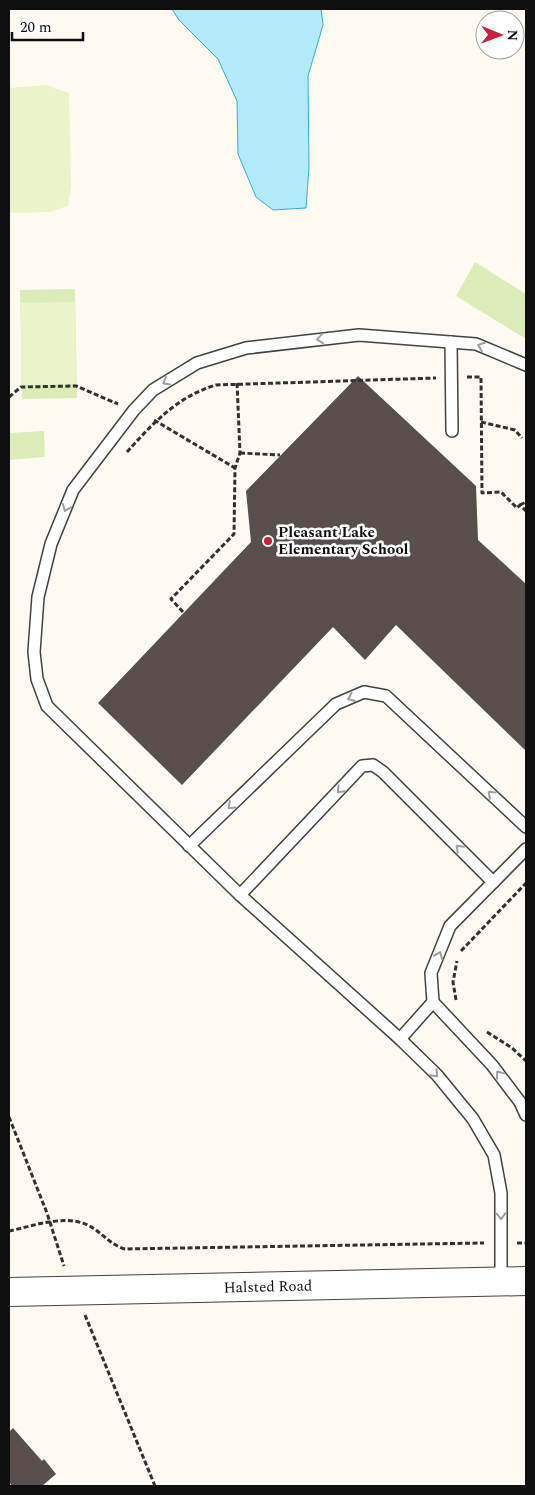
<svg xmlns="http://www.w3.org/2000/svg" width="535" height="1495" font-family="Spectral,serif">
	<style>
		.green { fill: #dbecb8 }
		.pitch { fill: #ebf3ca }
		.water { fill: #b3eaf9; stroke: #35add5 }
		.building { fill: #584e4b }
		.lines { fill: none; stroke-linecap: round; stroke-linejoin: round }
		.service-casing { stroke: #424242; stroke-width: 14 }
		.tertiary-casing { stroke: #424242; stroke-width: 30 }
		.path { stroke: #313131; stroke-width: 3; stroke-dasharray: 5 2.5; stroke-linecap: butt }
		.service { stroke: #fff; stroke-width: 11 }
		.tertiary { stroke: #fff; stroke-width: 28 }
		.oneway { stroke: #9f9f9f }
		.poi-dot { fill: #c71f40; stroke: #fff; stroke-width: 2 }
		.labels { text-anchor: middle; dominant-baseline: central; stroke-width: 5; stroke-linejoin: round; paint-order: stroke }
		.poi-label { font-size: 15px; font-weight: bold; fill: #0f0f0f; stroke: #fff; text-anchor: start }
		.street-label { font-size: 15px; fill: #0f0f0f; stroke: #fff }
	</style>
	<rect width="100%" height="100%" fill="#fffaf1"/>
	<g class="green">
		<polygon points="475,262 526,294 526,339 456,296"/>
		<polygon points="75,289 77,398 22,399 20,290"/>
		<polygon points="44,431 45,457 9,460 9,433"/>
	</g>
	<g class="pitch">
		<polygon points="46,85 69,93 71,187 68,206 50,212 9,213 9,88"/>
		<polygon points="75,302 76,384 21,385 21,303"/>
	</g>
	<polygon class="water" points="172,9 321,9 323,25 308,76 309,167 306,208 273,210 256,197 238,154 237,101 218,59 179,20"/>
	<g class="building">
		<polygon points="358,376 476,486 478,540 526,584 526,751 396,625 365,660 333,627 182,785 98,703 251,542 246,491"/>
		<polygon points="13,1428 42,1461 44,1459 56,1474 42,1486 12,1486 9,1482 9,1432"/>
	</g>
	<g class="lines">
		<g class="service-casing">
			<g id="service">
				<polyline points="451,342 452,431"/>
				<polyline points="189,846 336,704 364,692 386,696 526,827"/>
				<polyline points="526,849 450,926 431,973 433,1002 492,1065 520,1102 526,1115"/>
				<polyline points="240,895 362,766 373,765 383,772 493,882"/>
				<polyline points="400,1039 433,1002"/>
				<polyline points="501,1281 501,1193 494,1155 473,1119 437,1075 400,1039 240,895 47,706 37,679 34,652 38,597 51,544 73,490 134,410 153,390 197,363 246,348 359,335 476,344 526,365"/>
			</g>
		</g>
		<g class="tertiary-casing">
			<g id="tertiary">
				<path id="s1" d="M9,1292L526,1281"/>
			</g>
		</g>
		<g class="path">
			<polyline points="467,377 481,377 482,493 501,492 517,508 520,505 526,511"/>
			<polyline points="9,397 21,387 76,386 118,404"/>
			<polyline points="154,420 235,468"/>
			<polyline points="481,422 515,430 522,438"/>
			<path d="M127,452C152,424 178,396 216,385L436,378"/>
			<polyline points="240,453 280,455"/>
			<polyline points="520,505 526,502"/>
			<polyline points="183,612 171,599 234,534 235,468 240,453 237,382"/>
			<polyline points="461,951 526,883"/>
			<polyline points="456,1000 453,982 457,961"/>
			<polyline points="487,1032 512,1048 526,1061"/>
			<polyline points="9,1117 47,1213 64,1266"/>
			<path d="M9,1231C34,1226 69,1212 93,1228C104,1235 111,1245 125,1249L484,1243"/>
			<polyline points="517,1243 526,1243"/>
			<polyline points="85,1315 155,1486"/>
		</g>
		<use href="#service" class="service"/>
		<use href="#tertiary" class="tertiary"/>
	</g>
	<defs><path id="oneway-chevron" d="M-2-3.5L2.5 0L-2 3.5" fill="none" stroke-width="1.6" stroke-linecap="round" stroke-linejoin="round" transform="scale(1.25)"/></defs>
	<g class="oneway">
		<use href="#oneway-chevron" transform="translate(320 339) rotate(173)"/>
		<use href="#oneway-chevron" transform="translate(481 346) rotate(-160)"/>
		<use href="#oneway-chevron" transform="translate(166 382) rotate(149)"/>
		<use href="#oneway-chevron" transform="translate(66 508) rotate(112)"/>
		<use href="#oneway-chevron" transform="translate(351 698) rotate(156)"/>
		<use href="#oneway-chevron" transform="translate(340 790) rotate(133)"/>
		<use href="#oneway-chevron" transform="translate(491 794) rotate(-137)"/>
		<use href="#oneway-chevron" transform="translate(231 806) rotate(136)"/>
		<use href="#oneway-chevron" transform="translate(459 848) rotate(-135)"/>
		<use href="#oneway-chevron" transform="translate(439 955) rotate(-68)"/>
		<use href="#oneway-chevron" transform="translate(435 1074) rotate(47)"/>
		<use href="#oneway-chevron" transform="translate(499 1074) rotate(-127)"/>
		<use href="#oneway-chevron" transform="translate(501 1216) rotate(89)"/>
	</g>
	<circle class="poi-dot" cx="268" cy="541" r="5"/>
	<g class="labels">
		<g class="poi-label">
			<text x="278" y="532">Pleasant Lake<tspan x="278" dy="17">Elementary School</tspan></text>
		</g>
		<g class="street-label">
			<text stroke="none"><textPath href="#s1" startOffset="259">Halsted Road</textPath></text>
		</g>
	</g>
	<rect width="535" height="1495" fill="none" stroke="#0f0f0f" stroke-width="20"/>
	<g transform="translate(500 35) rotate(91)"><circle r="24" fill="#ffffff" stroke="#9f9f9f"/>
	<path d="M0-4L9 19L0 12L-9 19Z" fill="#c71f40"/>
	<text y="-8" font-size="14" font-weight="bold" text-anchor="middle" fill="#0f0f0f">N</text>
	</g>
	<path d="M12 32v8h71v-8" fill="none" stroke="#0f0f0f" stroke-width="2.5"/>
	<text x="20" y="32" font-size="15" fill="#0f0f0f" stroke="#ffffff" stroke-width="4" paint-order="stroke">20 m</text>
</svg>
